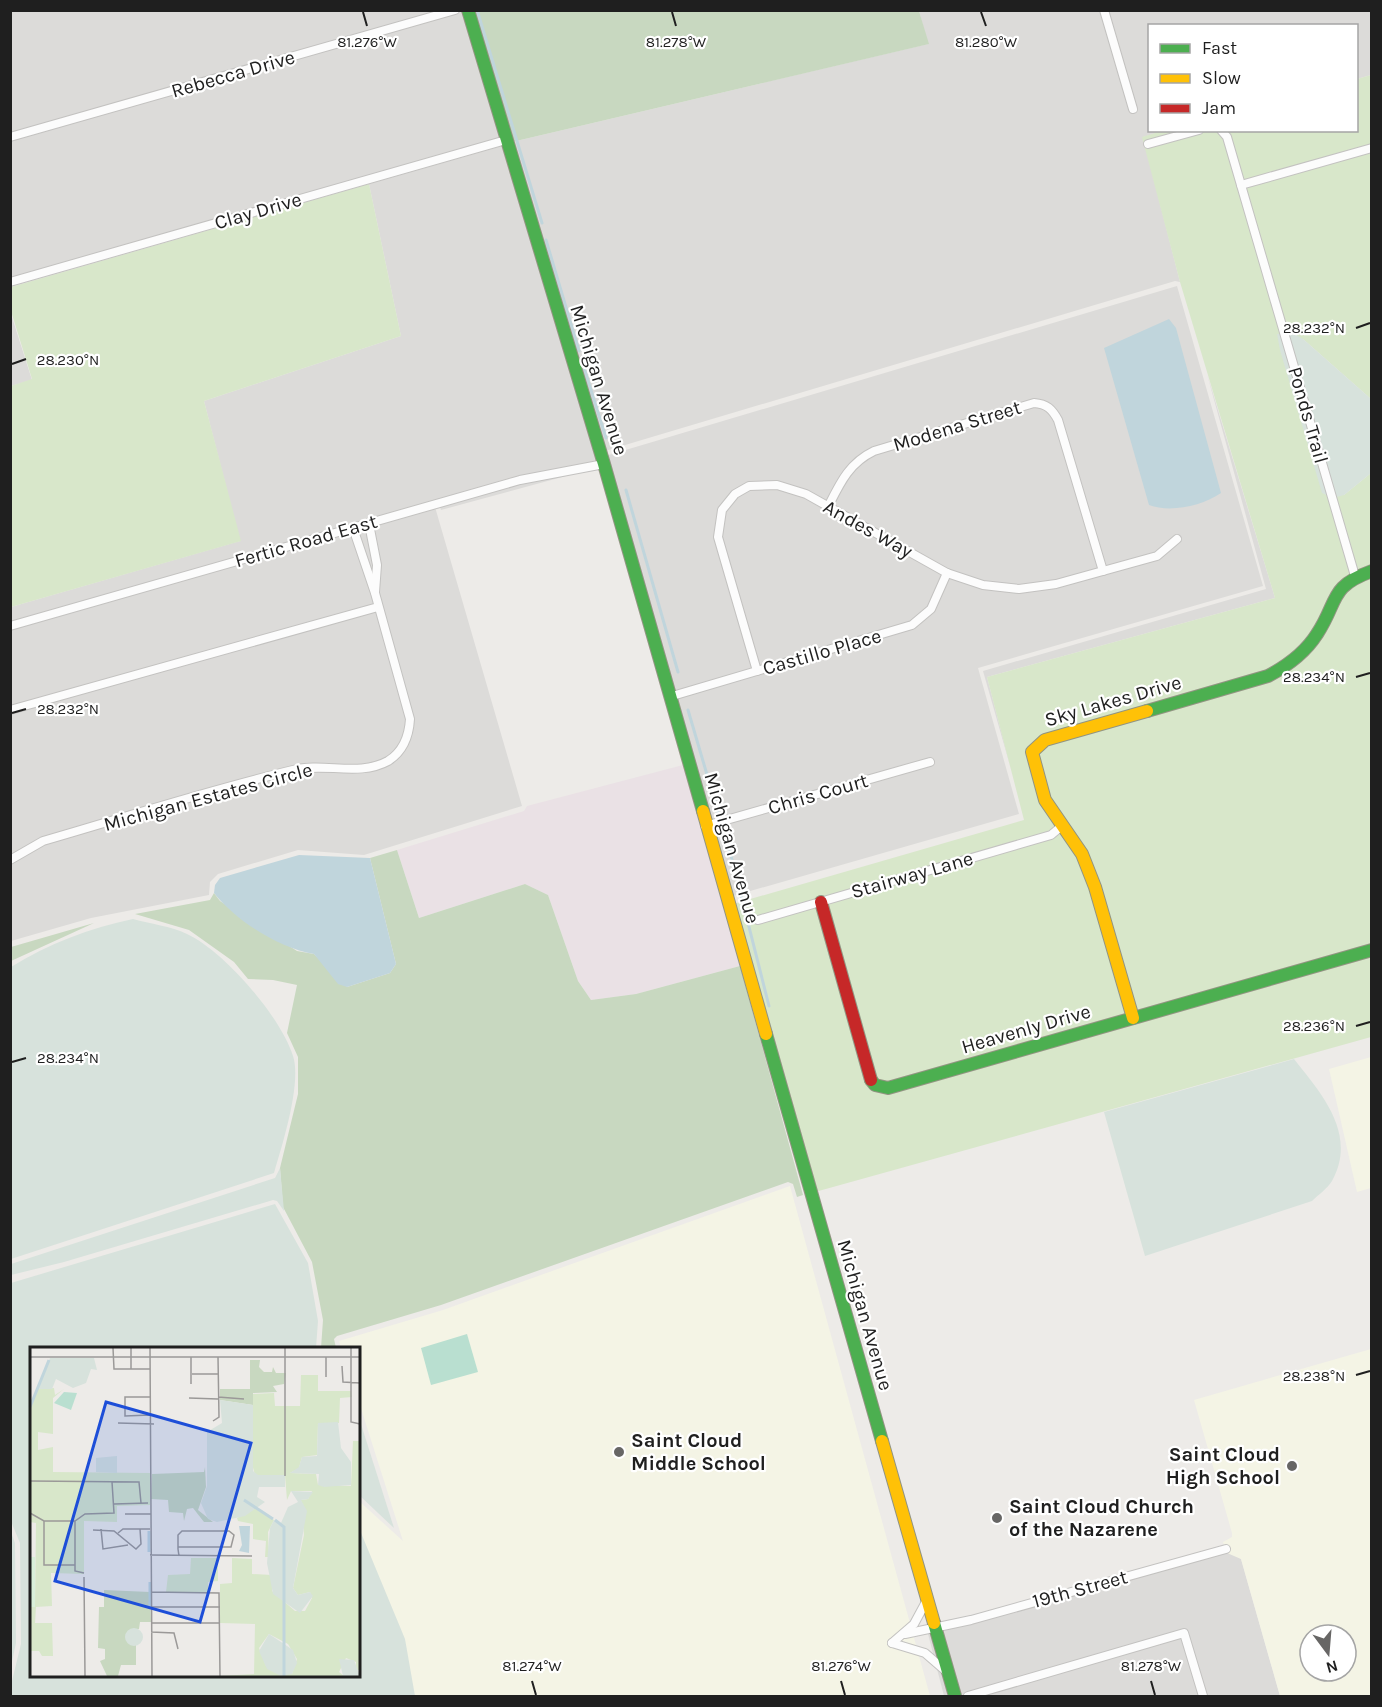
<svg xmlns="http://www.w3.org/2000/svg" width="1382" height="1707" font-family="Karla,sans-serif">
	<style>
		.residential { fill: #dcdbd9 }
		.industrial { fill: #eae1e5 }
		.education { fill: #f4f4e5; fill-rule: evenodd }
		.grass { fill: #d8e7ca }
		.forest { fill: #c8d8c0 }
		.wetland { fill: #d7e2dc }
		.pitch { fill: #b9dfd0 }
		.water { fill: #c0d5dc }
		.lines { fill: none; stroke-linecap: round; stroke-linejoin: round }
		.stream { stroke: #c0d5dc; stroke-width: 3 }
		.street-casing { stroke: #c3c2c0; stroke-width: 10 }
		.fast-casing { stroke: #929482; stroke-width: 14 }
		.slow-casing { stroke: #929482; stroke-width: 14 }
		.jam-casing { stroke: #929482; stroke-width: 14 }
		.street { stroke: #fcfcfc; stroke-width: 8 }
		.fast { stroke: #4caf50; stroke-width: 12 }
		.slow { stroke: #ffc107; stroke-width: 12 }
		.jam { stroke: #c62828; stroke-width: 12 }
		.ticks { fill: none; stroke: #1f1f1f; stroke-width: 2 }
		.poi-dot { fill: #676665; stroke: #fff; stroke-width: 2 }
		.labels { text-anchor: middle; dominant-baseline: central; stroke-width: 4.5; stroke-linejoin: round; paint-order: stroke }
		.street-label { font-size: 20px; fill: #1f1f1f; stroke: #fff }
		.poi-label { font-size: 20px; font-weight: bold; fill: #1f1f1f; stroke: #fff; text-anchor: start }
		.inset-river { fill: none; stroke: #c0d5dc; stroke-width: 3 }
		.inset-road { fill: none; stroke: #9b9998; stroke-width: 1.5 }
		.view { fill: #1d4ed8; fill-opacity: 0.15; stroke: #1d4ed8; stroke-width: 3 }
		.inset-edge { fill: none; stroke: #1f1f1f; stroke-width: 3 }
		.ticks-label { font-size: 15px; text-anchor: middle; fill: #1f1f1f; stroke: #fff; stroke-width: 4.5; stroke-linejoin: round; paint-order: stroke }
	</style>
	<rect width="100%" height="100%" fill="#edebe8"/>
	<g class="residential">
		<polygon points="11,11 468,11 506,140 11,282"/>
		<polygon points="919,11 1371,11 1371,75 1357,79 1356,26 1150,26 1150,130 1165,131 1143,137 1180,282 1175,281 605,451 512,142 928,44"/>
		<polygon points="502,146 599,467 441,510 439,504 434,502 11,621 11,607 240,541 204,401 401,336 369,184"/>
		<polygon points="1177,286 1263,586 978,668 1019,814 726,898 602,457"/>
		<polygon points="10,311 32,380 11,386 10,386"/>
		<polygon points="1207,374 1275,598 987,677 1011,769 983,671 1266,589"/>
		<polygon points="435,507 522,806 364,855 298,850 218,874 210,882 209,895 91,918 11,941 11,626"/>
		<polygon points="1226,1549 1241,1559 1280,1696 955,1696 935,1629"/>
		<polygon points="930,1629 950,1696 944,1696 927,1630"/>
	</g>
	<polygon class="industrial" points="683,765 740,966 636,994 591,1000 578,981 548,895 525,884 419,918 397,850 524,811 527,806"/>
	<g class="education">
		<polygon points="1371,1057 1371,1188 1357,1192 1329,1069"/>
		<polygon points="790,1186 930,1696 312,1696 358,1676 359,1501 403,1541 359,1402 358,1348 341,1348 339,1341 443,1310"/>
		<path d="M1371,1349V1696H1280L1241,1559L1227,1553L1223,1542L1232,1537V1533L1194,1400ZM1310,1635H1346V1671H1310Z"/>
	</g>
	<g class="grass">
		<polygon points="1371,75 1371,399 1303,339 1344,495 1371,473 1371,1037 815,1192 733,904 1024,820 987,677 1275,598 1180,282 1142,137 1165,130 1356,130 1357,79"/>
		<polygon points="369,184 401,336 204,401 241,541 11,607 11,386 32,379 11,311 11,287"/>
	</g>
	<g class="forest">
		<polygon points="473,11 919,11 929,44 512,142"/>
		<polygon points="397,850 419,918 525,884 548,895 578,981 591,1000 636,994 740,966 803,1195 797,1197 793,1184 788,1182 441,1305 337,1336 334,1339 336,1348 321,1348 323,1320 312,1262 283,1207 280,1168 298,1094 298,1057 287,1033 297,985 273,980 248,979 234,962 189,930 135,914 210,900 214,893 220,901 297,951 314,954 347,987 390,973 396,964 370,858"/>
		<polygon points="94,923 11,961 11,947"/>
	</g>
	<g class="wetland">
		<polygon points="1293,333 1303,339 1371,399 1371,473 1344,495 1333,498 1322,493 1280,350 1277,334"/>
		<path d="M133,919C150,924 171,926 187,934C224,951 281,1017 293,1056C302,1083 282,1146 274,1173L11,1259V967C48,944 90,928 133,919Z"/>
		<path d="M1294,1059C1321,1093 1358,1134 1332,1181C1328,1188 1318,1195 1312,1201L1145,1256L1104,1112Z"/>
		<polygon points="280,1168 284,1211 277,1201 273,1200 64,1262 11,1275 11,1264 275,1178"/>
		<polygon points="275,1204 308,1263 318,1321 316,1348 32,1348 32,1676 358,1676 359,1528 405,1639 415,1696 11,1696 11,1685 21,1644 20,1543 10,1519 11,1283"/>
		<polygon points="358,1418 360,1421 394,1528 359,1495"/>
		<polygon points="11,1532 15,1543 16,1643 11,1666"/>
	</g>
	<polygon class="pitch" points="467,1334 478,1372 431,1385 421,1348"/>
	<g class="water">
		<path d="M1169,319L1176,328L1221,493C1202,506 1170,513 1149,505L1104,348Z"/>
		<path d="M299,855L370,858L396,964L390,973L347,987L338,984L314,954C279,948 236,921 214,893L215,885L220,878Z"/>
	</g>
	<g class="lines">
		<g class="stream">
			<polyline points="477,10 542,223"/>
			<polyline points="546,240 579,351"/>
			<polyline points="584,368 606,438"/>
			<polyline points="626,490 678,672"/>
			<polyline points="688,710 718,812"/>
			<polyline points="725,832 769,1006"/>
		</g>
		<g class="street-casing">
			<g id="street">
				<polyline points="1104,10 1133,109"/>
				<polyline points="1221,130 1227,137 1355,576"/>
				<polyline points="10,137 455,10"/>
				<polyline points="1148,144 1199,130"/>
				<polyline points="1241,185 1372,148"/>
				<polyline points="10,282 506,140"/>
				<path d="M828,507C840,483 849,463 874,451L1034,403C1047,404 1052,409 1058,420L1103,571"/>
				<polyline points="369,524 377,565 375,592"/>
				<polyline points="10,626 520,480 604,464"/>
				<polyline points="757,671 718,537 722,510 735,494 749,486 777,485 806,494 947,573 983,585 1019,589 1056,584 1157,556 1177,539"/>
				<polyline points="669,697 912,625 931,609 947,573"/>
				<polyline points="10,710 378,607"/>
				<polyline points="705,826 930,762"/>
				<path d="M10,860L43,841C126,817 209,790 293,770C324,762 359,777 388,761C404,751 409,736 410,719L375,593L353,528"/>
				<polyline points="758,920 1051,835 1063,825"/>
				<polyline points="905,1634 971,1620 1226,1549"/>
				<polyline points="892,1643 925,1653 948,1673"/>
				<polyline points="892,1643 914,1624 927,1600"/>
				<polyline points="968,1696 1184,1633 1203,1696"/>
			</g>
		</g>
		<g class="fast-casing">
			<g id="fast">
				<polyline points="468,10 604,464 703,811"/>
				<path d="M1147,711L1268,676C1287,666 1305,653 1317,634C1339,601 1328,587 1372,571"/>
				<polyline points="766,1034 882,1441"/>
				<polyline points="871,1080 875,1085 888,1088 1372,950"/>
				<polyline points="934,1623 955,1696"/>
			</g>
		</g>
		<g class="slow-casing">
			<g id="slow">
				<polyline points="703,811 766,1034"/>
				<polyline points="1133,1018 1095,887 1082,854 1045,800 1032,752 1045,740 1147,711"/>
				<polyline points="882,1441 934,1623"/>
			</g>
		</g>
		<g class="jam-casing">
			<polyline id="jam" points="821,902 871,1080"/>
		</g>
		<use href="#street" class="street"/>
		<use href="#fast" class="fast"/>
		<use href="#slow" class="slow"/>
		<use href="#jam" class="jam"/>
	</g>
	<path class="ticks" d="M363,12L367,26M672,12L676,26M981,12L986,26M1356,328L1370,323M12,364L26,359M1356,677L1370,673M12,713L26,709M1356,1026L1370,1022M12,1062L26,1058M1356,1375L1370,1371M532,1681L536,1695M841,1681L845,1695M1151,1681L1155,1695"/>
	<g class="poi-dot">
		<circle cx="619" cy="1452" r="6"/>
		<circle cx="1292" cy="1466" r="6"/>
		<circle cx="997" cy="1518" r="6"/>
	</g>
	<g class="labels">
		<g class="street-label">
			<text transform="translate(233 74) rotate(-16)">Rebecca Drive</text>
			<text transform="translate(258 211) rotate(-16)">Clay Drive</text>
			<text transform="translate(599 380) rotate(73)">Michigan Avenue</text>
			<text transform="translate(1308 415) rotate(74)">Ponds Trail</text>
			<text transform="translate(957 426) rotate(-17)">Modena Street</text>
			<text transform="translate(868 529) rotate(29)">Andes Way</text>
			<text transform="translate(306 541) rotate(-16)">Fertic Road East</text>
			<text transform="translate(822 652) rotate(-16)">Castillo Place</text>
			<text transform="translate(1113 701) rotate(-16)">Sky Lakes Drive</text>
			<text transform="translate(818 794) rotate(-16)">Chris Court</text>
			<text transform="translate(208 797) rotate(-15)">Michigan Estates Circle</text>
			<text transform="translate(732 848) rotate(74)">Michigan Avenue</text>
			<text transform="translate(912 875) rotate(-16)">Stairway Lane</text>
			<text transform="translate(1026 1029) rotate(-16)">Heavenly Drive</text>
			<text transform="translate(865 1315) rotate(74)">Michigan Avenue</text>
			<text transform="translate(1080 1589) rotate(-15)">19th Street</text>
		</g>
		<g class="poi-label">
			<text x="631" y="1440">Saint Cloud<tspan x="631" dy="23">Middle School</tspan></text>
			<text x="1280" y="1454" text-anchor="end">Saint Cloud<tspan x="1280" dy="23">High School</tspan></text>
			<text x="1009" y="1506">Saint Cloud Church<tspan x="1009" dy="23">of the Nazarene</tspan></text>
		</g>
	</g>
	<g transform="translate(30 1347)">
		<rect width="330" height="330" fill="#edebe8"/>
		<path d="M271,28H288V44H321L322,50L310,51L309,76H288L287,108L272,110L269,121L260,126L286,127L288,138L321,139L323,94H330V323H326V315L316,311L309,325L314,329H190L224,327L225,277L190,276V237L202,236V211L222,212V227L242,228V244L265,264H275L282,251L280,245L268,248L263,241L274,188L271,153L278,152L282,144H261L257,153L255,128H225L221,113L223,47L244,46L245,59H270ZM239,287L258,297L267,312L262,327L236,319L229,301ZM24,41L25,48L34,42L23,51V87L8,85V103L23,100V125L120,126V158L87,159V175L54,174V227L21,226L22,259L6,260L5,276H22L23,309H12L9,304H0V260L5,259L6,176L0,175V58L7,42ZM226,161L244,173L238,185L239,210H235L236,194L223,192V177L208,174L207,171ZM161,211H188V234L178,235V245H136L138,228L160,227Z" fill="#d8e7ca" fill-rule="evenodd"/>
		<path d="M220,13H230L229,20L234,25H242L243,20L246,26H256L254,37L243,39L247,45L223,46V58L190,53V42H220ZM175,120L176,140L168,163L183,175H174L163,161L157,162L154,174L153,166L139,165L138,153L121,152L122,127L174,125ZM74,243L120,245L121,275H110L109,282L98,284L106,298V318H91L88,329H77L70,314L75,312V302L68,301L69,260H74Z" fill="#c8d8c0"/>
		<path d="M20,11H64L67,23L61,22L56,36L43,41L26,32L22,42H7ZM190,53L223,58V124L228,128H255V140H229L227,150L235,155L215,169L187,175L178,172L171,156L177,139V85L192,76ZM308,75L311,101L321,115V138L294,140L288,138L289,127L260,126L269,120L272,110L287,109L288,76ZM87,109V126L66,125V111ZM261,144L283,145L278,152L271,153L277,164L263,241L268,248L280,245L283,249L270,266L243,247L237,216L240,181L244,173L251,176L258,160L268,155ZM95 290a9 9 0 1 1 18 0a9 9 0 1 1-18 0ZM239,287L263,303L267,316L262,327L251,329L237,322L229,304ZM309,312L324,313L330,329H313Z" fill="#d7e2dc"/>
		<path d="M0,210H5V260H0Z" fill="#d9efda"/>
		<path d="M34,45L47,46L41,63L24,56Z" fill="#b9dfd0"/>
		<path d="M209,179H220L219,206L209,204L212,198Z" fill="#c0d5dc"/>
		<path class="inset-river" d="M0,60L19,13M214,153L243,172M245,173L254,180V329M119,205V184M120,235V259"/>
		<path class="inset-road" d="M83,1L84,22H120M120,1L122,329M255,1V129M321,1V75L330,77M0,10H330M296,10V30M312,19L313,35L330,36M101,22V1M162,27H189M161,37V10M188,50L214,52M159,51L188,52M120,68L95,69V50H121M183,74L189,70L188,10M88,76L124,77M0,134L109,135L111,156M84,157L118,156M0,166L14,174H45L55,167L84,166L82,135M95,167H121M14,174V218H45M45,174V224L54,226M71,182L73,202L98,198M63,183L84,184L106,202L111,197L110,182M88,186L93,182H120M148,200H201L204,188L199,184H152L148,188V202L149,209M120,208L222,209M54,230L55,329M121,245L189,246L190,329M121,260H190M121,276H190M121,285L144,286L148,302"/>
		<path class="view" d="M76,55L221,96L170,275L25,234Z"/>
		<rect width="330" height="330" class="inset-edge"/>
	</g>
	<g class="ticks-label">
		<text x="367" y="47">81.276°W</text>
		<text x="676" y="47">81.278°W</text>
		<text x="986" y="47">81.280°W</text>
		<text x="1314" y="333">28.232°N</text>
		<text x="68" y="365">28.230°N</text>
		<text x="1314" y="682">28.234°N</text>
		<text x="68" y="714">28.232°N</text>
		<text x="1314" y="1031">28.236°N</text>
		<text x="68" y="1063">28.234°N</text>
		<text x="1314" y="1381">28.238°N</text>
		<text x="532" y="1671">81.274°W</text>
		<text x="841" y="1671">81.276°W</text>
		<text x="1151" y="1671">81.278°W</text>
	</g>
	<rect width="1382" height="1707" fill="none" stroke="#1f1f1f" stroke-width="24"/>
	<rect x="1148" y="24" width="210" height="108" fill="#ffffff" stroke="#a5a5a5" stroke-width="1.5"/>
	<rect x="1160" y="44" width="30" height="9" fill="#4caf50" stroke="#a5a5a5" stroke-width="1.5"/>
	<text x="1202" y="54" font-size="18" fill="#1f1f1f">Fast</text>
	<rect x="1160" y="74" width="30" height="9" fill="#ffc107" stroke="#a5a5a5" stroke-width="1.5"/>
	<text x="1202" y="84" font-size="18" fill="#1f1f1f">Slow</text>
	<rect x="1160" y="104" width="30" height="9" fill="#c62828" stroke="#a5a5a5" stroke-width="1.5"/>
	<text x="1202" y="114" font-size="18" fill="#1f1f1f">Jam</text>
	<g transform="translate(1328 1653) rotate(164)"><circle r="28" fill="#ffffff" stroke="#a5a5a5" stroke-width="1.5"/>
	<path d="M0-4.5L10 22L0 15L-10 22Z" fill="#676665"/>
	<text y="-9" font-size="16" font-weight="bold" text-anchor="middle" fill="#1f1f1f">N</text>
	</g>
</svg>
